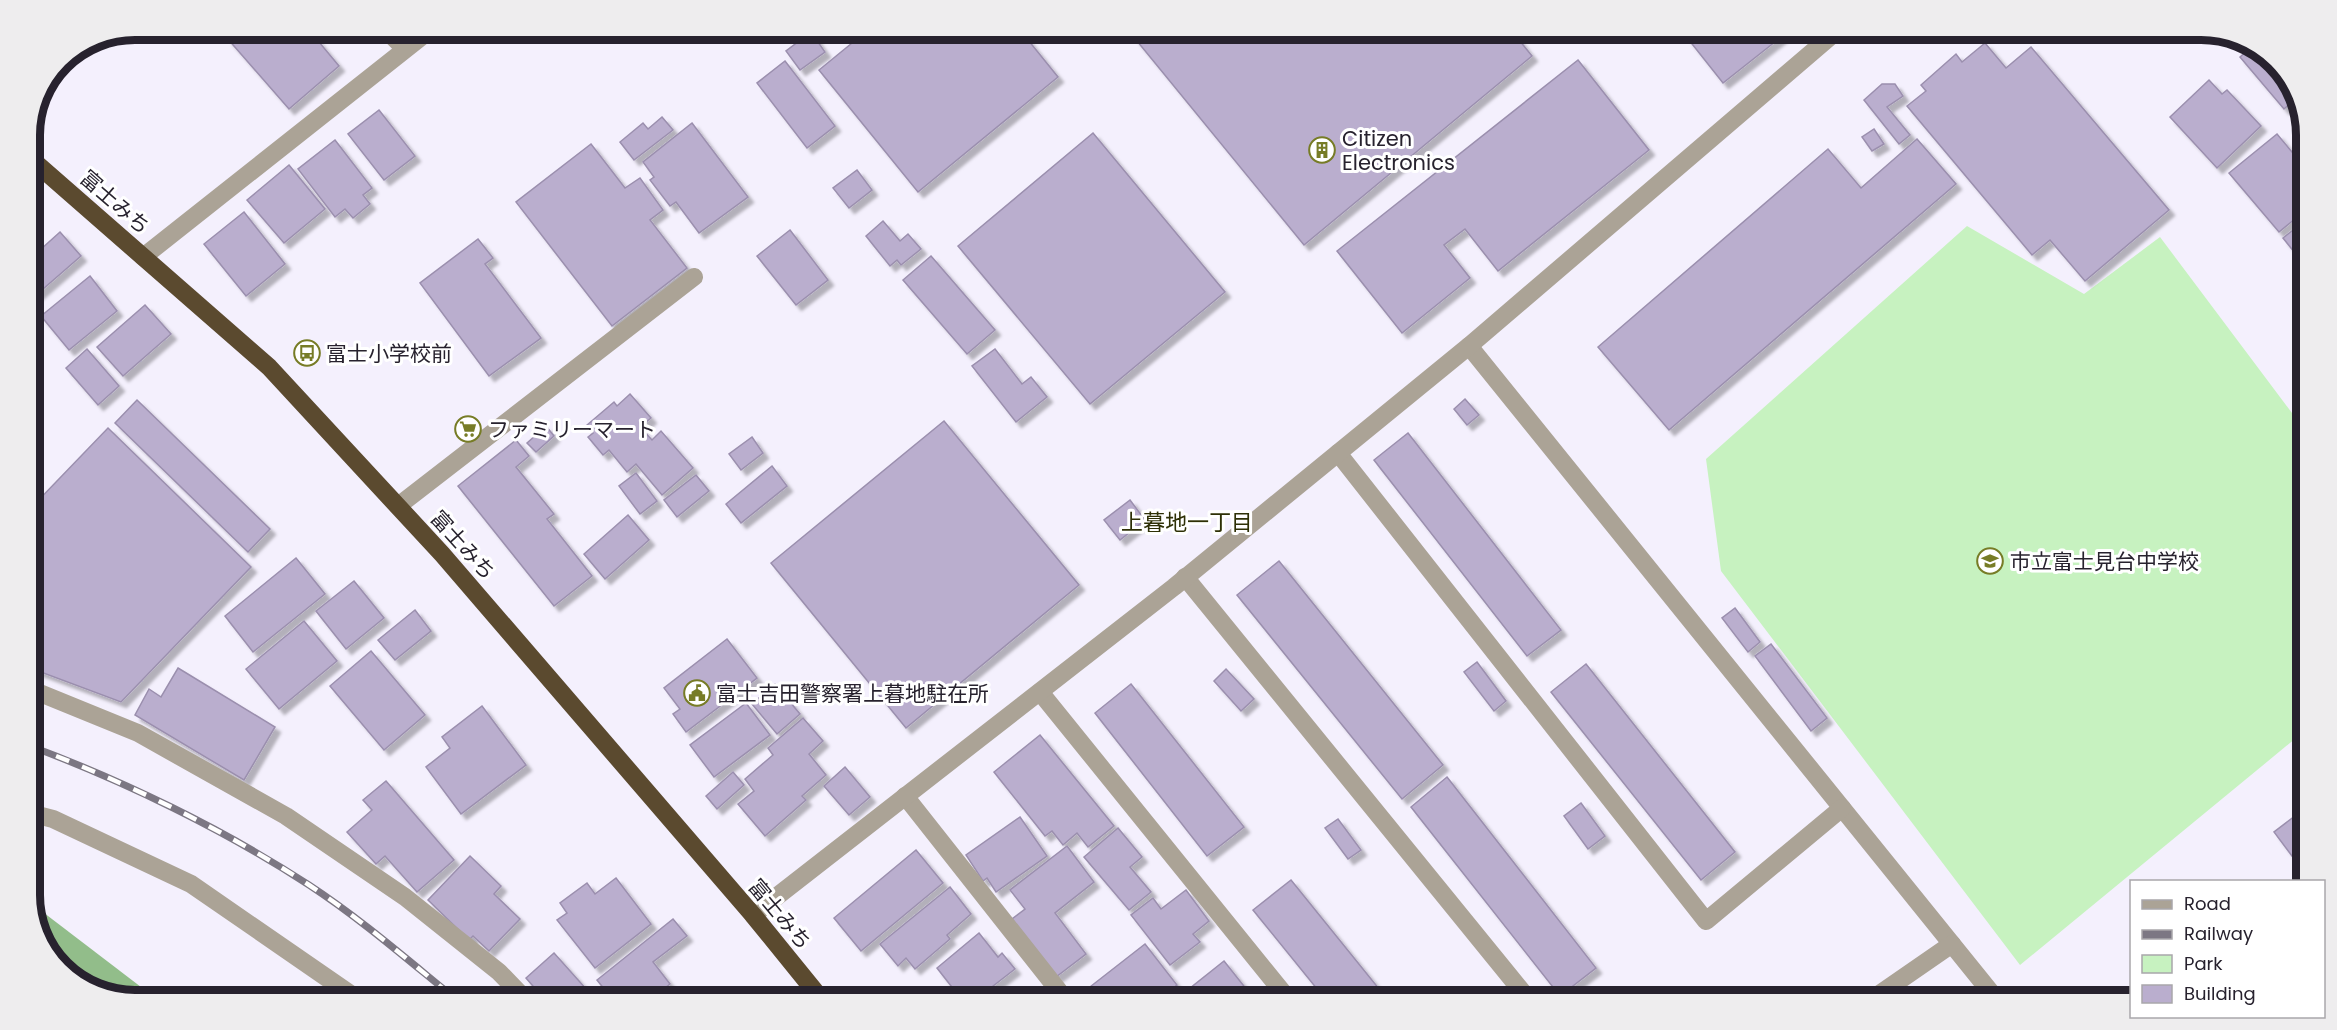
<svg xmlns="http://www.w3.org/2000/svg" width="2337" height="1030" font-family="Poppins,'Noto Sans JP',sans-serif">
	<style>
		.green { fill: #c7f2c0 }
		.forest { fill: #92bd8a }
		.building { fill: #baaece; stroke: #9b8fae; stroke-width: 1.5; filter: url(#shadow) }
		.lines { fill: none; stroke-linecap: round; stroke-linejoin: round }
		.minor { stroke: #aba396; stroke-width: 18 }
		.highway { stroke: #5b4a2f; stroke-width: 18 }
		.rail-casing { stroke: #7c7783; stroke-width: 7 }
		.rail { stroke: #fff; stroke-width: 4.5; stroke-dasharray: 14; stroke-linecap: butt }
		.labels { text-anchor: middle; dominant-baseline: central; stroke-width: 6; stroke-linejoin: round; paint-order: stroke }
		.poi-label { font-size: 21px; fill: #27222e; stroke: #fff; text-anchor: start }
		.street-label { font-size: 21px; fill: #27222e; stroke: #fff }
		.neighbourhood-label { font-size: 22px; fill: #2e3006; stroke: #fff }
		.rim { fill: none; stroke: #27222e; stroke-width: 8 }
	</style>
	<defs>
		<filter id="shadow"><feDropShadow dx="5.5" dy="5.5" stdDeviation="1.5" flood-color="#0004"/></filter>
	</defs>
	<rect width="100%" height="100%" fill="#f4f0fd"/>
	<polygon class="green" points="1967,226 2084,294 2160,237 2307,433 2307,729 2020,965 1721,571 1706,459"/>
	<polygon class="forest" points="31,903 158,1000 135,1000 95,992 48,953"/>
	<g class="building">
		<polygon points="235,30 309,30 339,66 289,109 227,38"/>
		<polygon points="868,30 1020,30 1058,77 918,192 819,70"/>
		<polygon points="1128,30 1511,30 1532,56 1304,245"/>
		<polygon points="1681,30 1790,30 1723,83"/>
		<polygon points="811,32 825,52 800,70 786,51"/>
		<polygon points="1985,43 2006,68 2031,47 2169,210 2085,281 2050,240 2032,255 1907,106 1926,91 1921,85 1956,54 1962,62"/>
		<polygon points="2252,46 2289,77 2296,98 2284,109 2240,57"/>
		<polygon points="1578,60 1649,150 1498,271 1465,229 1444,245 1470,278 1402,333 1337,251"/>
		<polygon points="785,61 835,126 807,148 757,83"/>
		<polygon points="2209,80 2222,94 2227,90 2261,126 2217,168 2170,117"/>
		<polygon points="1882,84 1895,84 1903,96 1887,107 1910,135 1899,144 1864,100"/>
		<polygon points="2299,106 2306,126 2294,110"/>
		<polygon points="379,110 415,156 384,180 348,134"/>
		<polygon points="662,117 673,130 634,160 620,142 643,123 648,129"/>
		<polygon points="692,123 748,197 699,233 676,202 670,206 650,180 654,177 643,162"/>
		<polygon points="1874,129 1884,144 1872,151 1862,137"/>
		<polygon points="1093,133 1225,292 1090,404 958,246"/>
		<polygon points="2277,134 2307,170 2303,176 2307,181 2307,209 2279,232 2229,173"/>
		<polygon points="1917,139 1956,184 1669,430 1598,347 1828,149 1861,188"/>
		<polygon points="335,140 372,188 363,195 370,204 353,218 345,209 335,217 298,169"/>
		<polygon points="591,144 625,188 640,178 663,210 650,220 687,268 612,326 516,202"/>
		<polygon points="289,165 325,209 284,243 247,200"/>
		<polygon points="857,170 872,190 849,208 833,188"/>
		<polygon points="244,212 285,264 246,296 204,244"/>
		<polygon points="2307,219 2307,268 2283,238"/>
		<polygon points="883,221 900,241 908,234 921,249 901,265 897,260 890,266 866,236"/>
		<polygon points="790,230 828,280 796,305 757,256"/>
		<polygon points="60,232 81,256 35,296 30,291 30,259"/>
		<polygon points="478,239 493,258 485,264 541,338 489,376 420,283"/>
		<polygon points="931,256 995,330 967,354 903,280"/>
		<polygon points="90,276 117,311 69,350 41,316"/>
		<polygon points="145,305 171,334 123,376 97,347"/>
		<polygon points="87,349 119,386 98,405 66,368"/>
		<polygon points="995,349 1022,384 1031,377 1047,397 1016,422 972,366"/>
		<polygon points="630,394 651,418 640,427 652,440 661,431 693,468 662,495 636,464 627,472 609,450 603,455 588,437 593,433 587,425 614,402 617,406"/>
		<polygon points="1465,399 1479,415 1467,425 1454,409"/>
		<polygon points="137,400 270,529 248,552 115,423"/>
		<polygon points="944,421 1079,585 906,728 771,563"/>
		<polygon points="546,426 554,436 536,452 527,443"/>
		<polygon points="108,428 251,567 121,702 30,668 30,509"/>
		<polygon points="1408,433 1561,630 1527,656 1374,460"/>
		<polygon points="752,437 763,453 741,470 729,454"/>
		<polygon points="516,440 529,456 516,467 554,514 547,519 592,576 554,606 458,486"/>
		<polygon points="772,466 787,486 741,523 726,504"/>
		<polygon points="636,473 657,501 640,514 619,486"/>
		<polygon points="696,475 709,491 677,517 664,500"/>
		<polygon points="1130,500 1145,520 1120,540 1104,520"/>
		<polygon points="628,515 649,540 605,579 584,554"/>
		<polygon points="296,558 325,594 253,652 225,616"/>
		<polygon points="1279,561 1443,765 1402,799 1237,595"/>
		<polygon points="354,581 384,618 346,649 316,611"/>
		<polygon points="1735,608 1760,642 1748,652 1722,618"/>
		<polygon points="415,610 431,631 395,660 378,640"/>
		<polygon points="304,621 337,661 279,709 246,669"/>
		<polygon points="727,639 757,678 686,732 673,714 680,709 664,688"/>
		<polygon points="1771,644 1827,718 1811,731 1755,656"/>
		<polygon points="371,651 425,715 384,750 330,686"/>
		<polygon points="1477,662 1506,701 1494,711 1464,672"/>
		<polygon points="1586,664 1735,852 1701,880 1551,692"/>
		<polygon points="178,668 275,727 244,780 135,715 149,689 161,697"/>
		<polygon points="1226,669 1254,699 1241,711 1214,681"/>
		<polygon points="775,684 800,714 777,734 752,704"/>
		<polygon points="1131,684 1244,827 1207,856 1095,713"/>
		<polygon points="746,703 770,735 714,777 690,745"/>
		<polygon points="482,706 526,765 461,814 426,767 450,748 442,737"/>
		<polygon points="803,718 823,741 809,754 826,775 802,796 806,800 765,836 738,804 754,791 745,779 773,755 768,748"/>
		<polygon points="1040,735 1114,826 1088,847 1077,833 1063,845 1052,831 1045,836 994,772"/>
		<polygon points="845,767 870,797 849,815 824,786"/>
		<polygon points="733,772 744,785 717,809 706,796"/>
		<polygon points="1447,777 1596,968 1560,996 1411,807"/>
		<polygon points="386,781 454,860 417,892 385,856 376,864 347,832 372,810 363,800"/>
		<polygon points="1581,803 1605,836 1588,849 1564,816"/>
		<polygon points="2304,809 2307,813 2307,876 2274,832"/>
		<polygon points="1020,817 1047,856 996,892 987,878 983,881 966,855"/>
		<polygon points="1338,819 1361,850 1348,859 1325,828"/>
		<polygon points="1118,828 1142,857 1130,867 1151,892 1129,910 1084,857"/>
		<polygon points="1067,846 1094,882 1055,913 1086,954 1056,977 1012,919 1025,909 1010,890"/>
		<polygon points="916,850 943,883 861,951 834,918"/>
		<polygon points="470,856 501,886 494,894 520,919 489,951 473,936 469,940 428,900"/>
		<polygon points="616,878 651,924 595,968 557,920 567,913 560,903 587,883 595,894"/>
		<polygon points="1291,880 1388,1000 1326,1000 1253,910"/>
		<polygon points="950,887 971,914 947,935 950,939 915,969 906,958 898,966 880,944"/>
		<polygon points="1186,890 1209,921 1193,934 1200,942 1170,965 1131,915 1153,898 1161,909"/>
		<polygon points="673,919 687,936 653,962 670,984 650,1000 613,1000 597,980"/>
		<polygon points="979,933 998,957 1002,953 1015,969 975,1000 962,1000 937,968"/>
		<polygon points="1145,944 1177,985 1158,1000 1094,1000 1086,990"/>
		<polygon points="554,953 596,1000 545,1000 526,978"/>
		<polygon points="1224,961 1255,1000 1197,1000 1189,989"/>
		<polygon points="996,990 1004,1000 984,1000"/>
		<polygon points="1182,991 1188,1000 1171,1000"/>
	</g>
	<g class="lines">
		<g class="minor">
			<polyline points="386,30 404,48"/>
			<polyline points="143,257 430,30"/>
			<polyline points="1469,346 1997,1000"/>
			<polyline points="1338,453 1706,921 1842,808"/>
			<polyline points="398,506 694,277"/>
			<polyline points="1185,577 1529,1000"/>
			<polyline points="30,689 138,733 286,816 405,897 499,972 526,1000"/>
			<polyline points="1040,692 1289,1000"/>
			<polyline points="905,796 1066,1000"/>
			<polyline points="30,813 53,819 191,884 359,1000"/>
			<polyline points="753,915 1174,587 1469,346 1838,30"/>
			<polyline points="1871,1000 1952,944"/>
		</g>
		<polyline class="highway" points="30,158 269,367 442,554 753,915 822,1000"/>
		<g class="rail-casing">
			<path id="rail" d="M30,746C124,781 225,830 309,885C361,919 409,961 457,1000"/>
		</g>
		<use href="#rail" class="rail"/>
	</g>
	<defs>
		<g id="building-ring" transform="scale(1.35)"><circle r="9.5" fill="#fff" stroke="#777c26" stroke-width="1.5"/><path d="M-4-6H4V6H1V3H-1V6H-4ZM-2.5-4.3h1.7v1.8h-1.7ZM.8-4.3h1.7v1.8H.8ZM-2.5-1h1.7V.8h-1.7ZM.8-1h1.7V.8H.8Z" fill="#777c26"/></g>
		<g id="bus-ring" transform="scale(1.35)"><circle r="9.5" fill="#fff" stroke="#777c26" stroke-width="1.5"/><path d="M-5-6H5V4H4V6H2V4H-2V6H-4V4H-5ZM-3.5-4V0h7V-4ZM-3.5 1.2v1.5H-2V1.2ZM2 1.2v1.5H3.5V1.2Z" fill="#777c26"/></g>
		<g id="supermarket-ring" transform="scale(1.35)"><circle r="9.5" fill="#fff" stroke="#777c26" stroke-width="1.5"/><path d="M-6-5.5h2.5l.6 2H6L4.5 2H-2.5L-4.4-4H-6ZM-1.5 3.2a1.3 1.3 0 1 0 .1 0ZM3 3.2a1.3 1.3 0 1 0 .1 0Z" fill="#777c26"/></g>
		<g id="school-ring" transform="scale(1.35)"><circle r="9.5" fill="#fff" stroke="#777c26" stroke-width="1.5"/><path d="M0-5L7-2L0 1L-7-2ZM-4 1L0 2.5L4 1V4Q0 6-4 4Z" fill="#777c26"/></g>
		<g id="civic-ring" transform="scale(1.35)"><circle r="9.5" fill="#fff" stroke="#777c26" stroke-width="1.5"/><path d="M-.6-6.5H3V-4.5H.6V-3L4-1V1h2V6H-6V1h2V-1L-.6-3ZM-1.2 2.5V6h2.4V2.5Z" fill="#777c26"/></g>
	</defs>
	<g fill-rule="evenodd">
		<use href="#building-ring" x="1322" y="150"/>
		<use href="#bus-ring" x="307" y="353"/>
		<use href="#supermarket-ring" x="468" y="429"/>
		<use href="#school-ring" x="1990" y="561"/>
		<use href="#civic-ring" x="697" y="693"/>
	</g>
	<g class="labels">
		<g class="poi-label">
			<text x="1342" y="138">Citizen<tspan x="1342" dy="24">Electronics</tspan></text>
			<text x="326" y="353">富士小学校前</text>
			<text x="488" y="429">ファミリーマート</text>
			<text x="2010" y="561">市立富士見台中学校</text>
			<text x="716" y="693">富士吉田警察署上暮地駐在所</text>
		</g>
		<g class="street-label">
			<text transform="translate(115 202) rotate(41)">富士みち</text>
			<text transform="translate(463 545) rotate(48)">富士みち</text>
			<text transform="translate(780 914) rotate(50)">富士みち</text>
		</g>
		<g class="neighbourhood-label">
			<text x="1187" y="522">上暮地一丁目</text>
		</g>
	</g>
	<path d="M0 0H2337V1030H0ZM135 40H2201A95 95 0 0 1 2296 135V895A95 95 0 0 1 2201 990H135A95 95 0 0 1 40 895V135A95 95 0 0 1 135 40Z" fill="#eeedee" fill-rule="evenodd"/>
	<path class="rim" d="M135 40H2201A95 95 0 0 1 2296 135V895A95 95 0 0 1 2201 990H135A95 95 0 0 1 40 895V135A95 95 0 0 1 135 40Z"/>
	<rect x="2130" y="880" width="195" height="138" fill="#ffffff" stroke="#a9a7ab" stroke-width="1.5"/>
	<rect x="2142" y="900" width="30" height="9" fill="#aba396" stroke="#a9a7ab" stroke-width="1.5"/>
	<text x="2184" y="910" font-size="18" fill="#27222e">Road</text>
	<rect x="2142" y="930" width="30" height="9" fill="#7c7783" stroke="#a9a7ab" stroke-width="1.5"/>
	<text x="2184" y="940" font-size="18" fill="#27222e">Railway</text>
	<rect x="2142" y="955" width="30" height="18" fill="#c7f2c0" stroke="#a9a7ab" stroke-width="1.5"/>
	<text x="2184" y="970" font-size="18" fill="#27222e">Park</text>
	<rect x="2142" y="985" width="30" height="18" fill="#baaece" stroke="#a9a7ab" stroke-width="1.5"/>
	<text x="2184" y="1000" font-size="18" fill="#27222e">Building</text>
</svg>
